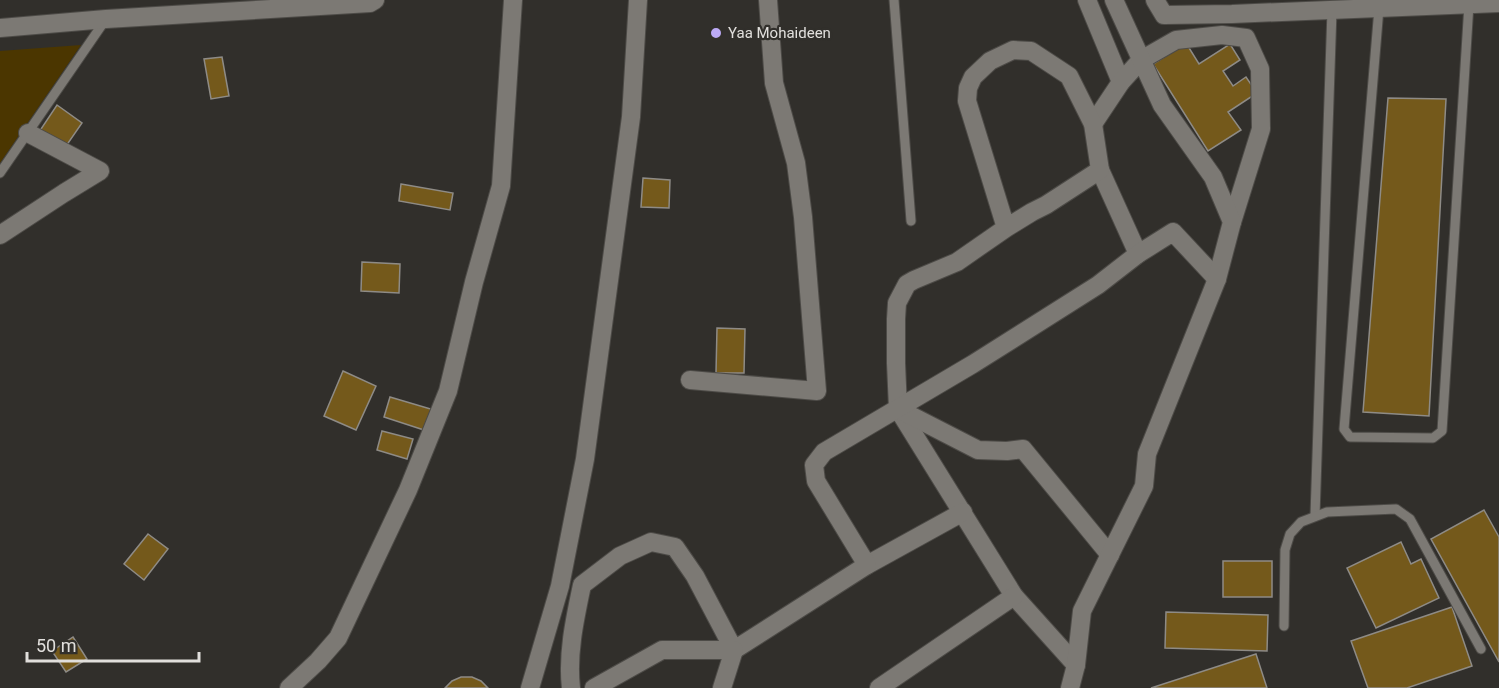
<svg xmlns="http://www.w3.org/2000/svg" width="1499" height="688" font-family="Roboto,sans-serif">
	<style>
		.green { fill: #4b3600 }
		.building { fill: #74591b; stroke: #8e8b86; stroke-width: 1.5 }
		.lines { fill: none; stroke-linecap: round; stroke-linejoin: round }
		.service-casing { stroke: #4d4b47; stroke-width: 11 }
		.minor-casing { stroke: #4d4b47; stroke-width: 20 }
		.tertiary-casing { stroke: #4d4b47; stroke-width: 20 }
		.service { stroke: #7c7974; stroke-width: 9 }
		.minor { stroke: #7c7974; stroke-width: 18 }
		.tertiary { stroke: #7c7974; stroke-width: 18 }
		.poi-dot { fill: #bcaaf6; stroke: #312f2b; stroke-width: 2 }
		.labels { text-anchor: middle; dominant-baseline: central; stroke-width: 4.5; stroke-linejoin: round; paint-order: stroke }
		.poi-label { font-size: 15px; fill: #e1dfdc; stroke: #312f2b; text-anchor: start }
	</style>
	<rect width="100%" height="100%" fill="#312f2b"/>
	<polygon class="green" points="81,45 0,163 0,51"/>
	<g class="building">
		<polygon points="1186,43 1199,64 1230,44 1240,60 1223,71 1233,86 1246,77 1257,93 1228,112 1241,130 1208,151 1153,64"/>
		<polygon points="222,57 229,96 211,99 204,59"/>
		<polygon points="1388,98 1446,99 1429,416 1363,412"/>
		<polygon points="57,105 82,123 64,149 39,132"/>
		<polygon points="643,178 670,180 669,208 641,207"/>
		<polygon points="401,184 453,193 450,210 399,201"/>
		<polygon points="362,262 400,264 399,293 361,291"/>
		<polygon points="717,328 745,329 744,373 716,373"/>
		<polygon points="343,371 376,386 356,430 324,416"/>
		<polygon points="390,397 434,410 427,431 384,417"/>
		<polygon points="382,431 413,439 407,459 377,450"/>
		<polygon points="1484,510 1499,537 1499,662 1431,539"/>
		<polygon points="148,534 168,549 144,580 124,564"/>
		<polygon points="1401,542 1411,564 1421,559 1439,598 1376,628 1347,568"/>
		<rect x="1223" y="561" width="49" height="36"/>
		<polygon points="1452,607 1472,666 1407,688 1368,688 1351,641"/>
		<polygon points="1166,612 1268,615 1267,651 1165,648"/>
		<polygon points="73,637 87,659 66,672 52,651"/>
		<polygon points="1256,654 1267,688 1151,688"/>
		<polygon points="461,677 472,677 481,681 488,688 445,688 452,681"/>
	</g>
	<g class="lines">
		<g class="service-casing">
			<g id="service">
				<polyline points="894,0 911,221"/>
				<polyline points="1379,8 1344,429 1350,437 1433,438 1442,431 1469,4"/>
				<polyline points="0,173 106,19"/>
				<polyline points="1315,516 1332,10"/>
				<polyline points="1284,626 1285,550 1290,534 1301,522 1327,512 1396,509 1410,519 1481,649"/>
			</g>
		</g>
		<g class="minor-casing">
			<g id="minor">
				<polyline points="1087,0 1121,82"/>
				<polyline points="1093,124 1121,82 1141,60 1176,40 1222,35 1246,38 1260,69 1261,129 1232,222"/>
				<polyline points="1100,170 1138,254"/>
				<polyline points="1006,228 967,101 968,88 973,77 990,61 1013,50 1031,51 1069,76 1093,124 1100,170 1046,205 1032,212 1006,228 957,262 914,280 907,284 897,303 896,319 896,363 898,409 1014,596 1076,665"/>
				<polyline points="0,235 64,193 100,171 28,133"/>
				<polyline points="690,380 817,391 803,217 796,163 774,83 768,0"/>
				<polyline points="900,410 978,450 1007,451 1023,449 1110,555"/>
				<polyline points="867,565 963,512"/>
				<polyline points="289,688 318,661 338,638 408,490 448,391 474,282 501,186 513,0"/>
				<polyline points="530,688 560,586 585,459 631,117 638,0"/>
				<path d="M571,688C567,654 575,618 582,585L620,556L651,542L675,547L695,576L734,650L867,565L816,481L814,465L824,452L973,364L1098,285L1138,254L1173,232L1217,279"/>
				<polyline points="594,688 662,650 734,650 722,688"/>
				<polyline points="879,688 1014,596"/>
				<polyline points="1070,688 1076,665 1082,611 1144,486 1147,454 1217,279 1232,222 1213,177 1162,105 1114,0"/>
			</g>
		</g>
		<g class="tertiary-casing">
			<g id="tertiary">
				<polyline points="1155,0 1164,15 1232,14 1499,3"/>
				<polyline points="0,28 106,19 370,3 375,0"/>
			</g>
		</g>
		<use href="#service" class="service"/>
		<use href="#minor" class="minor"/>
		<use href="#tertiary" class="tertiary"/>
	</g>
	<circle class="poi-dot" cx="716" cy="33" r="6"/>
	<g class="labels">
		<g class="poi-label">
			<text x="728" y="33">Yaa Mohaideen</text>
		</g>
	</g>
	<path d="M27 652v9h172v-9" fill="none" stroke="#e1dfdc" stroke-width="3"/>
	<text x="36" y="652" font-size="18" fill="#e1dfdc" stroke="#312f2b" stroke-width="4.5" paint-order="stroke">50 m</text>
</svg>
